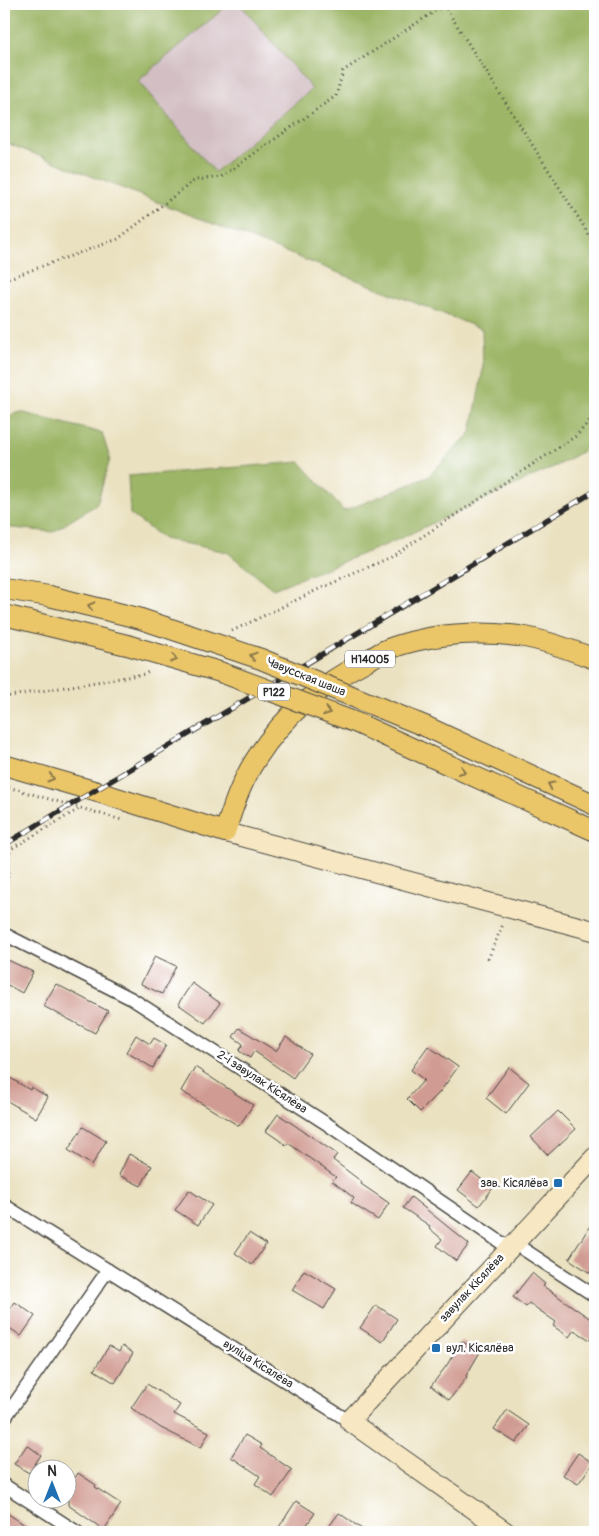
<svg xmlns="http://www.w3.org/2000/svg" width="599" height="1536" font-family="Pangolin,sans-serif">
	<style>
		.industrial { fill: #d2bec3 }
		.forest { fill: #9cb566; stroke: #647048 }
		.building { fill: #d09b92 }
		.lines { fill: none; stroke-linecap: round; stroke-linejoin: round }
		.street-casing { stroke: #484641; stroke-width: 15 }
		.secondary-casing { stroke: #484641; stroke-width: 21 }
		.primary-casing { stroke: #484641; stroke-width: 22 }
		.path { stroke: #484641; stroke-width: 3; stroke-dasharray: 1 4; stroke-linecap: butt }
		.street { stroke: #fff; stroke-width: 12 }
		.secondary { stroke: #f7e8c3; stroke-width: 19 }
		.primary { stroke: #ebc669; stroke-width: 20 }
		.rail-casing { stroke: #2b2b2b; stroke-width: 5.5 }
		.rail { stroke: #fff; stroke-width: 4; stroke-dasharray: 11; stroke-linecap: butt }
		.primary-bridge-casing { stroke: #484641; stroke-width: 22; stroke-linecap: butt }
		.primary-bridge { stroke: #ebc669; stroke-width: 20 }
		.oneway { stroke: #8b784a }
		.poi-dot { fill: #1f6fb2; stroke: #fff; stroke-width: 2 }
		.labels { text-anchor: middle; dominant-baseline: central; stroke-width: 5; stroke-linejoin: round; paint-order: stroke }
		.shield { fill: #fff; stroke: #6b6b6b; stroke-width: 1 }
		.shield-label { font-size: 11px; font-weight: bold; fill: #2b2b2b }
		.street-label { font-size: 12px; fill: #2b2b2b; stroke: #fff }
		.poi-label { font-size: 12px; fill: #2b2b2b; stroke: #fff; text-anchor: end }
	</style>
	<rect width="100%" height="100%" fill="#fff"/>
	<filter id="ink" filterUnits="userSpaceOnUse"><feTurbulence type="fractalNoise" baseFrequency=".02" numOctaves="2"/><feDisplacementMap in="SourceGraphic" scale="10" xChannelSelector="R" yChannelSelector="G"/><feConvolveMatrix kernelMatrix="1 2 1 2 8 2 1 2 1" color-interpolation-filters="sRGB"/></filter>
	<filter id="wash" filterUnits="userSpaceOnUse"><feTurbulence type="fractalNoise" baseFrequency=".0096" numOctaves="4" result="noise"/><feDisplacementMap in="SourceGraphic" scale="20" xChannelSelector="R" yChannelSelector="G"/><feGaussianBlur stdDeviation="1.12" result="paint"/><feColorMatrix in="noise" values="0 0 0 0 0 0 0 0 0 0 0 0 0 0 0 0 0 1.4 0 .05"/><feComposite in="paint" operator="in"/></filter>
	<g filter="url(#wash)">
		<rect width="100%" height="100%" fill="#eae1c0"/>
		<polygon class="industrial" points="229,4 240,4 312,89 214,172 137,81"/>
		<g class="forest">
			<polygon points="4,4 229,4 138,81 215,172 312,89 240,4 595,4 595,444 558,465 388,544 273,589 227,552 164,539 130,514 128,476 300,462 344,511 428,477 471,432 483,369 482,329 4,142"/>
			<polygon points="20,412 102,433 110,459 97,504 53,532 4,527 4,417"/>
		</g>
		<g id="blocks">
			<g class="building">
				<polygon points="155,956 176,966 162,994 141,984"/>
				<polygon points="8,960 33,972 22,993 4,983 4,968"/>
				<polygon points="192,983 220,1003 205,1023 178,1004"/>
				<polygon points="56,984 108,1011 95,1033 43,1006"/>
				<polygon points="239,1028 276,1051 286,1037 310,1054 293,1078 254,1051 250,1058 239,1051 243,1044 233,1037"/>
				<polygon points="136,1035 150,1044 154,1038 166,1045 153,1068 126,1052"/>
				<polygon points="428,1046 458,1067 440,1092 420,1112 407,1099 424,1080 411,1070"/>
				<polygon points="195,1067 253,1105 239,1126 181,1091"/>
				<polygon points="509,1067 529,1083 506,1114 486,1098"/>
				<polygon points="4,1074 30,1090 31,1087 48,1097 36,1118 4,1099"/>
				<polygon points="558,1111 576,1129 548,1155 531,1137"/>
				<polygon points="278,1114 337,1154 333,1160 362,1182 361,1184 389,1203 378,1220 351,1203 354,1198 332,1181 336,1177 288,1143 286,1145 266,1131"/>
				<polygon points="83,1127 106,1141 92,1165 68,1150"/>
				<polygon points="129,1154 152,1166 141,1186 119,1175"/>
				<polygon points="472,1172 493,1188 479,1206 458,1190"/>
				<polygon points="189,1190 212,1205 198,1225 175,1210"/>
				<polygon points="411,1197 469,1244 456,1261 437,1246 442,1239 429,1228 430,1226 403,1208"/>
				<polygon points="595,1218 595,1264 590,1273 569,1259"/>
				<polygon points="249,1233 266,1244 252,1265 235,1253"/>
				<polygon points="304,1270 336,1289 324,1309 292,1290"/>
				<polygon points="532,1273 545,1284 543,1286 595,1322 595,1343 574,1330 569,1337 553,1326 556,1322 529,1303 526,1307 513,1297"/>
				<polygon points="15,1302 35,1316 21,1336 4,1324 4,1318"/>
				<polygon points="376,1305 397,1319 382,1342 360,1328"/>
				<polygon points="461,1341 480,1352 466,1376 467,1377 449,1400 431,1386 447,1365"/>
				<polygon points="109,1346 119,1352 122,1346 133,1353 115,1383 94,1370"/>
				<polygon points="147,1384 180,1405 174,1414 209,1432 201,1448 161,1428 131,1408"/>
				<polygon points="507,1410 529,1425 516,1443 494,1429"/>
				<polygon points="245,1435 262,1445 260,1448 292,1470 273,1497 255,1484 260,1476 231,1457"/>
				<polygon points="27,1445 41,1455 29,1473 14,1464"/>
				<polygon points="578,1453 593,1463 578,1484 563,1475"/>
				<polygon points="78,1473 96,1485 95,1487 121,1504 104,1530 68,1505 68,1489"/>
				<polygon points="296,1501 315,1513 302,1532 287,1532 279,1527"/>
				<polygon points="4,1511 35,1532 4,1532"/>
				<polygon points="339,1513 366,1532 325,1532"/>
			</g>
		</g>
	</g>
	<g filter="url(#ink)">
		<use href="#blocks" fill-opacity="0" stroke="#484641" stroke-width="1"/>
		<g class="lines">
			<g class="street-casing">
				<g id="street">
					<polyline points="4,934 132,999 327,1124 509,1248"/>
					<polyline points="4,1205 349,1421"/>
					<polyline points="514,1243 595,1296"/>
					<polyline points="4,1419 108,1270"/>
					<polyline points="4,1485 77,1532"/>
				</g>
			</g>
			<g class="secondary-casing">
				<g id="secondary">
					<polyline points="225,832 595,931"/>
					<polyline points="506,1532 349,1421 595,1157"/>
				</g>
			</g>
			<g class="primary-casing">
				<g id="primary">
					<polyline points="4,589 49,596 138,618"/>
					<polyline points="4,615 127,645"/>
					<polyline points="427,727 595,805"/>
					<polyline points="418,751 595,831"/>
					<path d="M4,765L101,793L225,832C233,807 241,782 256,759C285,714 321,684 368,660C376,656 383,650 391,648C431,634 477,631 519,636C545,640 571,650 595,659"/>
				</g>
			</g>
			<g class="path">
				<polyline points="444,5 595,244"/>
				<polyline points="4,280 118,239 195,180 221,177 336,96 343,71 446,4"/>
				<polyline points="232,631 317,590 391,557 576,436 595,415"/>
				<polyline points="4,697 145,674 150,671"/>
				<polyline points="4,786 122,820"/>
				<polyline points="4,853 79,809"/>
				<polyline points="4,892 7,886 10,849"/>
				<polyline points="488,959 503,924"/>
			</g>
			<use href="#street" class="street"/>
			<use href="#secondary" class="secondary"/>
			<use href="#primary" class="primary"/>
			<g class="rail-casing">
				<path id="rail" d="M4,845C201,727 397,608 595,491"/>
			</g>
			<use href="#rail" class="rail"/>
			<g class="primary-bridge-casing">
				<g id="primary-bridge">
					<polyline points="138,618 261,659 427,727"/>
					<polyline points="127,645 220,672 357,723 418,751"/>
				</g>
			</g>
			<use href="#primary-bridge" class="primary-bridge"/>
		</g>
		<defs><path id="oneway-chevron" d="M-2-3.5L2.5 0L-2 3.5" fill="none" stroke-width="1.6" stroke-linecap="round" stroke-linejoin="round" transform="scale(1.25)"/></defs>
		<g class="oneway">
			<use href="#oneway-chevron" transform="translate(91 606) rotate(-166)"/>
			<use href="#oneway-chevron" transform="translate(253 656) rotate(-162)"/>
			<use href="#oneway-chevron" transform="translate(174 659) rotate(16)"/>
			<use href="#oneway-chevron" transform="translate(327 712) rotate(21)"/>
			<use href="#oneway-chevron" transform="translate(462 771) rotate(24)"/>
			<use href="#oneway-chevron" transform="translate(51 778) rotate(16)"/>
			<use href="#oneway-chevron" transform="translate(551 785) rotate(-155)"/>
		</g>
	</g>
	<g class="poi-dot">
		<rect x="553" y="1178" width="10" height="10" rx="2.5"/>
		<rect x="431" y="1343" width="10" height="10" rx="2.5"/>
	</g>
	<g class="labels">
		<g class="shield">
			<rect x="345" y="650.5" width="50" height="17" rx="4"/>
			<rect x="258" y="683.5" width="32" height="17" rx="4"/>
		</g>
		<g class="shield-label">
			<text x="370" y="659">Н14005</text>
			<text x="274" y="692">Р122</text>
		</g>
		<g class="street-label">
			<text transform="translate(306 677) rotate(22)">Чавусская шаша</text>
			<text transform="translate(262 1082) rotate(33)">2-і завулак Кісялёва</text>
			<text transform="translate(472 1288) rotate(-47)">завулак Кісялёва</text>
			<text transform="translate(258 1364) rotate(32)">вуліца Кісялёва</text>
		</g>
		<g class="poi-label">
			<text x="548" y="1183">зав. Кісялёва</text>
			<text x="446" y="1348" text-anchor="start">вул. Кісялёва</text>
		</g>
	</g>
	<rect width="599" height="1536" fill="none" stroke="#fff" stroke-width="20"/>
	<g transform="translate(52 1484)"><circle r="24" fill="#ffffff" stroke="#aaaaaa"/>
	<path d="M0-4L9 19L0 12L-9 19Z" fill="#1f6fb2"/>
	<text y="-8" font-size="14" font-weight="bold" text-anchor="middle" fill="#2b2b2b">N</text>
	</g>
</svg>
